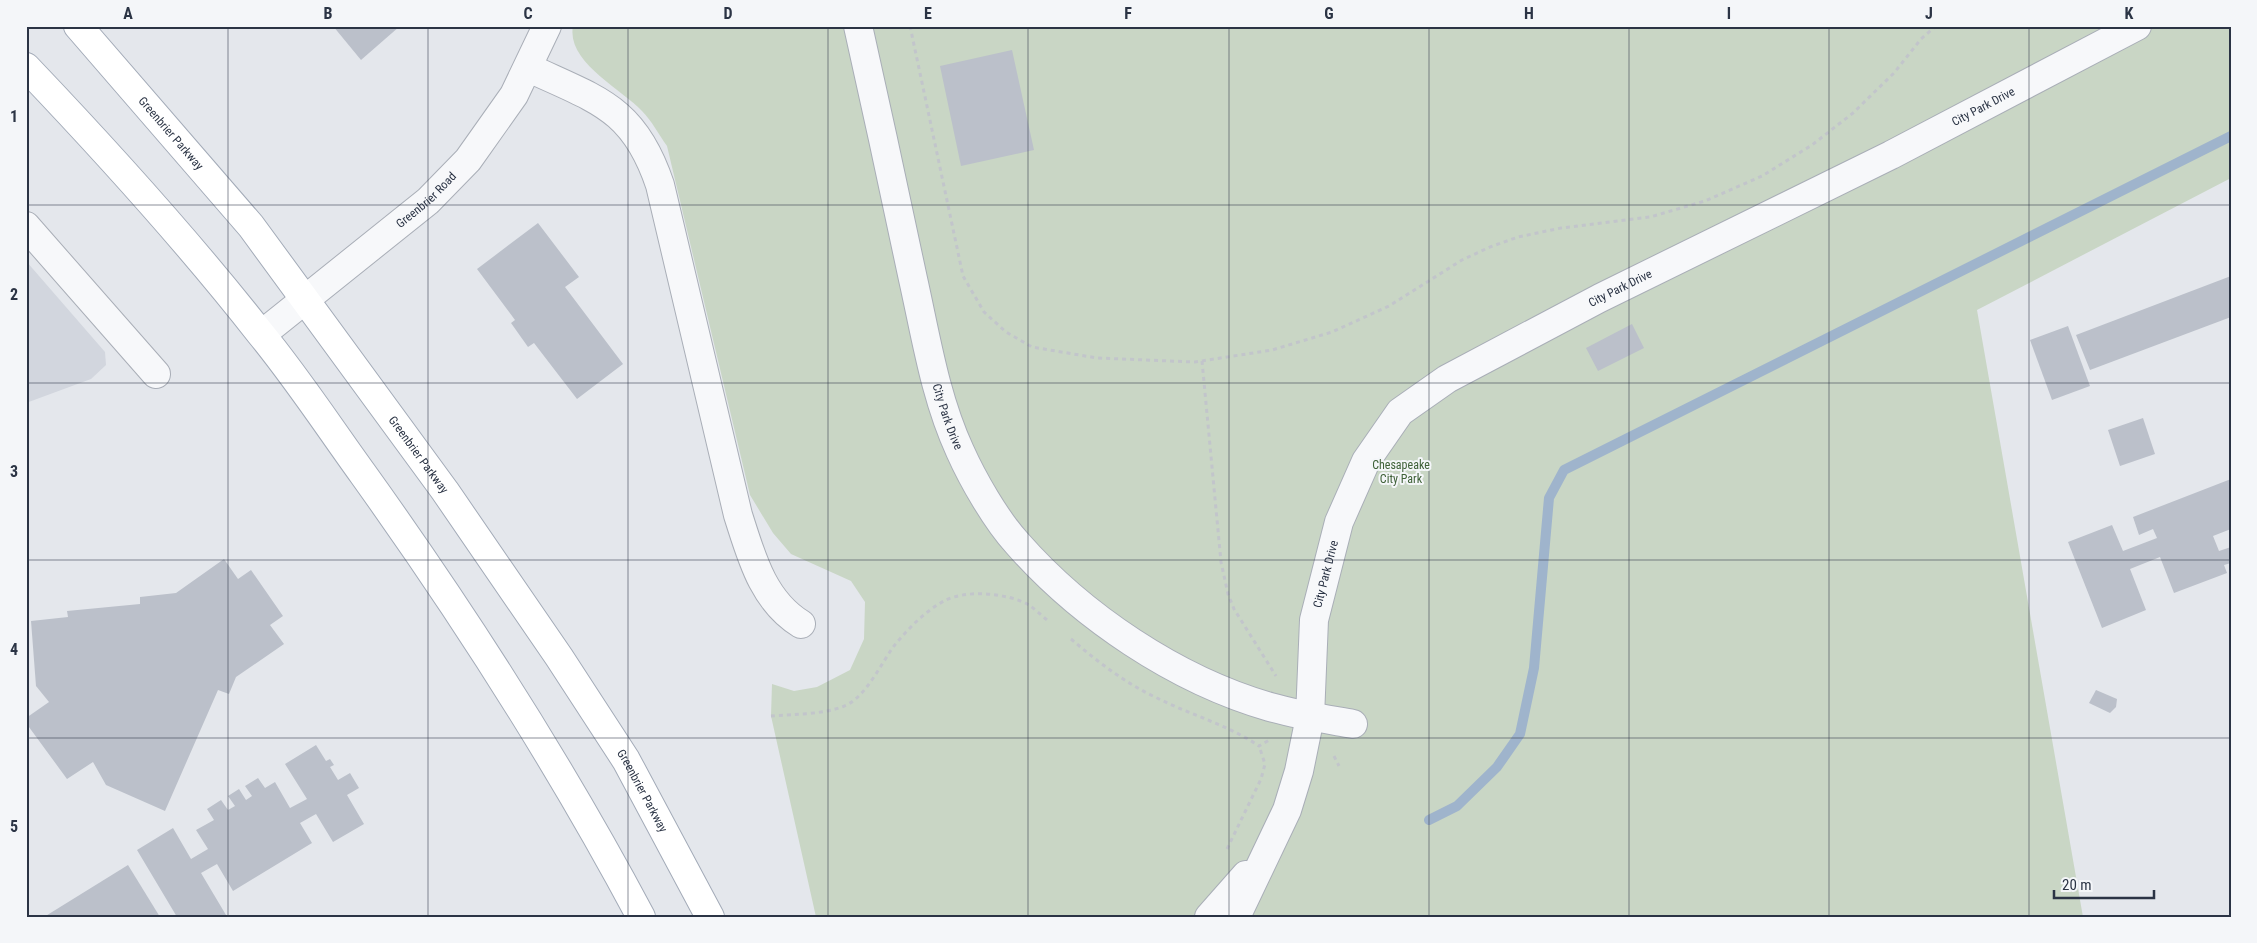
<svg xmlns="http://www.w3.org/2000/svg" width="2257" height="943" font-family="'Roboto Condensed',sans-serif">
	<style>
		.built { fill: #d2d6de }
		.green { fill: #c9d6c5 }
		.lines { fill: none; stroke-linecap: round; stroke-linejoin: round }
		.stream { stroke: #9fb4cc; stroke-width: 10 }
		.building { fill: #bbc0ca }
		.minor-casing { stroke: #a9aeb7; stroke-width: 30 }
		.major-casing { stroke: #a3abb8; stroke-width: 30 }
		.path { stroke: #c2c5cb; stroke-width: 3; stroke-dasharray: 4 4; stroke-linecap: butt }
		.minor { stroke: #f7f8fa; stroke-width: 28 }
		.major { stroke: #fff; stroke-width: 28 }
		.grid { fill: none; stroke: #2b3445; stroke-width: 1; stroke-opacity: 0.55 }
		.labels { text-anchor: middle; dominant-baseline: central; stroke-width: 4; stroke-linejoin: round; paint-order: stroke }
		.street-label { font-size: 12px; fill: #2b3445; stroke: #f4f6f9 }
		.park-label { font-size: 12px; fill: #3f6138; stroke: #f4f6f9 }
		.neatline { fill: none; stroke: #2b3445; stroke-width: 2 }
		.grid-label { font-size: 16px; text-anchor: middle; font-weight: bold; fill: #2b3445 }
	</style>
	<rect width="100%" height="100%" fill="#e4e7ec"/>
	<polygon class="built" points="26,261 105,352 106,365 91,379 26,403"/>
	<path class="green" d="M573,26H2231V178L1977,310L2083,917H816L771,716L772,684L794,691L817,687L850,670L864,639L865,602L851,581L791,554L773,533L750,495L667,146C659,135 652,121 642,111C622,89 566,62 573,26Z"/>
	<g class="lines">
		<polyline class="stream" points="1429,820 1457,806 1497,767 1520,734 1534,668 1549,498 1564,470 2231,136"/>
	</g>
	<g class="building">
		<polygon points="333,26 400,26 361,60"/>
		<polygon points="1012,50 1034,150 961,166 940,66"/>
		<polygon points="538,223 579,277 565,287 623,364 577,399 534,343 528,347 511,323 515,320 477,269"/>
		<polygon points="2231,276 2231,317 2090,370 2076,335"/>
		<polygon points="1632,324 1644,348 1598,371 1586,348"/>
		<polygon points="2068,326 2090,386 2052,400 2030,340"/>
		<polygon points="2143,418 2155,454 2120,466 2108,430"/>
		<polygon points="2231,479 2231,529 2213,536 2219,551 2231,547 2231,563 2224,565 2227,573 2174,593 2160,557 2130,569 2146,610 2102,628 2068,542 2112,525 2123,551 2157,538 2153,529 2139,535 2133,517"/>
		<polygon points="224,559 238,579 251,570 283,616 270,625 284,644 236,677 229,694 218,690 165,811 106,785 93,762 67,779 26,723 26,718 49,702 36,686 31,621 68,617 67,611 140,604 140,597 176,593"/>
		<polygon points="2096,690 2117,699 2116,707 2110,713 2089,703"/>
		<polygon points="316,745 326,761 330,759 334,765 330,767 338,780 350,773 359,788 347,795 364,824 333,842 316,814 300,823 312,843 233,891 217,864 201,873 226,915 222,917 177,917 137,850 173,828 191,859 208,849 196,830 214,820 207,809 221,800 228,810 235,806 228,796 239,789 246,800 252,796 245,786 258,778 265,788 275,782 290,808 307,799 285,764"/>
		<polygon points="128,865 160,917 44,917"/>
	</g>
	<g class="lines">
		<g class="minor-casing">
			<g id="minor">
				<path id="s1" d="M858,26C877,110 895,195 913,279C926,337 935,397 960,451C973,480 996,520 1017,543C1081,616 1176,680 1270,707C1298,715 1325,719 1353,724"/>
				<path d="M529,68C597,100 634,107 660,185L738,515C751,555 762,600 801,624"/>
				<polyline points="26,226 156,374"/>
				<path id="s2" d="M262,334L428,201L468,160L514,95L547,26"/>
				<polyline points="1209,917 1246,875"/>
				<path id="s3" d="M1236,917L1287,810L1299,771L1310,717L1314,620L1339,522L1366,461L1400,412L1447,379L1600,298L1891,155L2137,26"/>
			</g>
		</g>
		<g class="major-casing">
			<g id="major">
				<path id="s4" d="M78,26L251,226L445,491L559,657L626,760L710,917"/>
				<path d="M26,67C108,153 187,240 260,333C297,378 329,427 363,474C464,615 559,763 641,917"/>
			</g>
		</g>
		<g class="path">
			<polyline points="910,26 963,276 984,312 1006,332 1032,347 1097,358 1195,362 1272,350 1332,332 1389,306 1462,260 1490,247 1518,237 1561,228 1650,217 1705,201 1762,176 1812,145 1853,113 1894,73 1921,39 1936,26"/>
			<polyline points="1202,361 1221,562 1228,594 1234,609 1276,676"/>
			<path d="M1071,639C1098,662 1125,683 1157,698C1191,715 1228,725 1259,746L1271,739"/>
			<path d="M771,716C794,714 835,715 853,701C870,688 881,664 894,646C908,629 924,612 944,601C966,589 1008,593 1029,605C1035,609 1041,615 1047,620"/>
			<polyline points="1334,756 1339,766"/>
			<polyline points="1227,849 1261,779 1265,764 1259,746"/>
		</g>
		<use href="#minor" class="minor"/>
		<use href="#major" class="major"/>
	</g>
	<path class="grid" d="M228,26V917M428,26V917M628,26V917M828,26V917M1028,26V917M1229,26V917M1429,26V917M1629,26V917M1829,26V917M2029,26V917M26,205H2231M26,383H2231M26,560H2231M26,738H2231"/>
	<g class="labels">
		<g class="street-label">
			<text stroke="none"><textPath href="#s3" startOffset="1198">City Park Drive</textPath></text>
			<text stroke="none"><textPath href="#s4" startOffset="142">Greenbrier Parkway</textPath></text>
			<text stroke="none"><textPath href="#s2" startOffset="212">Greenbrier Road</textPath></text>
			<text stroke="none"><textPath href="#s3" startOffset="792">City Park Drive</textPath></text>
			<text stroke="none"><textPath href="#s1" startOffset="401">City Park Drive</textPath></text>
			<text stroke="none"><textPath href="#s4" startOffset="548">Greenbrier Parkway</textPath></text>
			<text stroke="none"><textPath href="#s3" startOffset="359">City Park Drive</textPath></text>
			<text stroke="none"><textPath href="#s4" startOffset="952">Greenbrier Parkway</textPath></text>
		</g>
		<g class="park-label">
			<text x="1401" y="465">Chesapeake<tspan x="1401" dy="14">City Park</tspan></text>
		</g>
	</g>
	<rect width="2257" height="943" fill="none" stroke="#f4f6f9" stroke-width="55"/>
	<path d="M2054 890v8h100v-8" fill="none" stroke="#2b3445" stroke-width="2.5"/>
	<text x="2062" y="890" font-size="15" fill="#2b3445" stroke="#f4f6f9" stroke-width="4" paint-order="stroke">20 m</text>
	<rect x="28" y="28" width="2202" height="888" class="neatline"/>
	<g class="grid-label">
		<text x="128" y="19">A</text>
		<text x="328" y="19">B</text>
		<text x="528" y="19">C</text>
		<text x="728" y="19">D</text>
		<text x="928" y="19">E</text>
		<text x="1128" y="19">F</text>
		<text x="1329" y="19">G</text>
		<text x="1529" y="19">H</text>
		<text x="1729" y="19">I</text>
		<text x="1929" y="19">J</text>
		<text x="2129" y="19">K</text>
		<text x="14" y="122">1</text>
		<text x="14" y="300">2</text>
		<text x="14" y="477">3</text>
		<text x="14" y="655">4</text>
		<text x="14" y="832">5</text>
	</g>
</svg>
